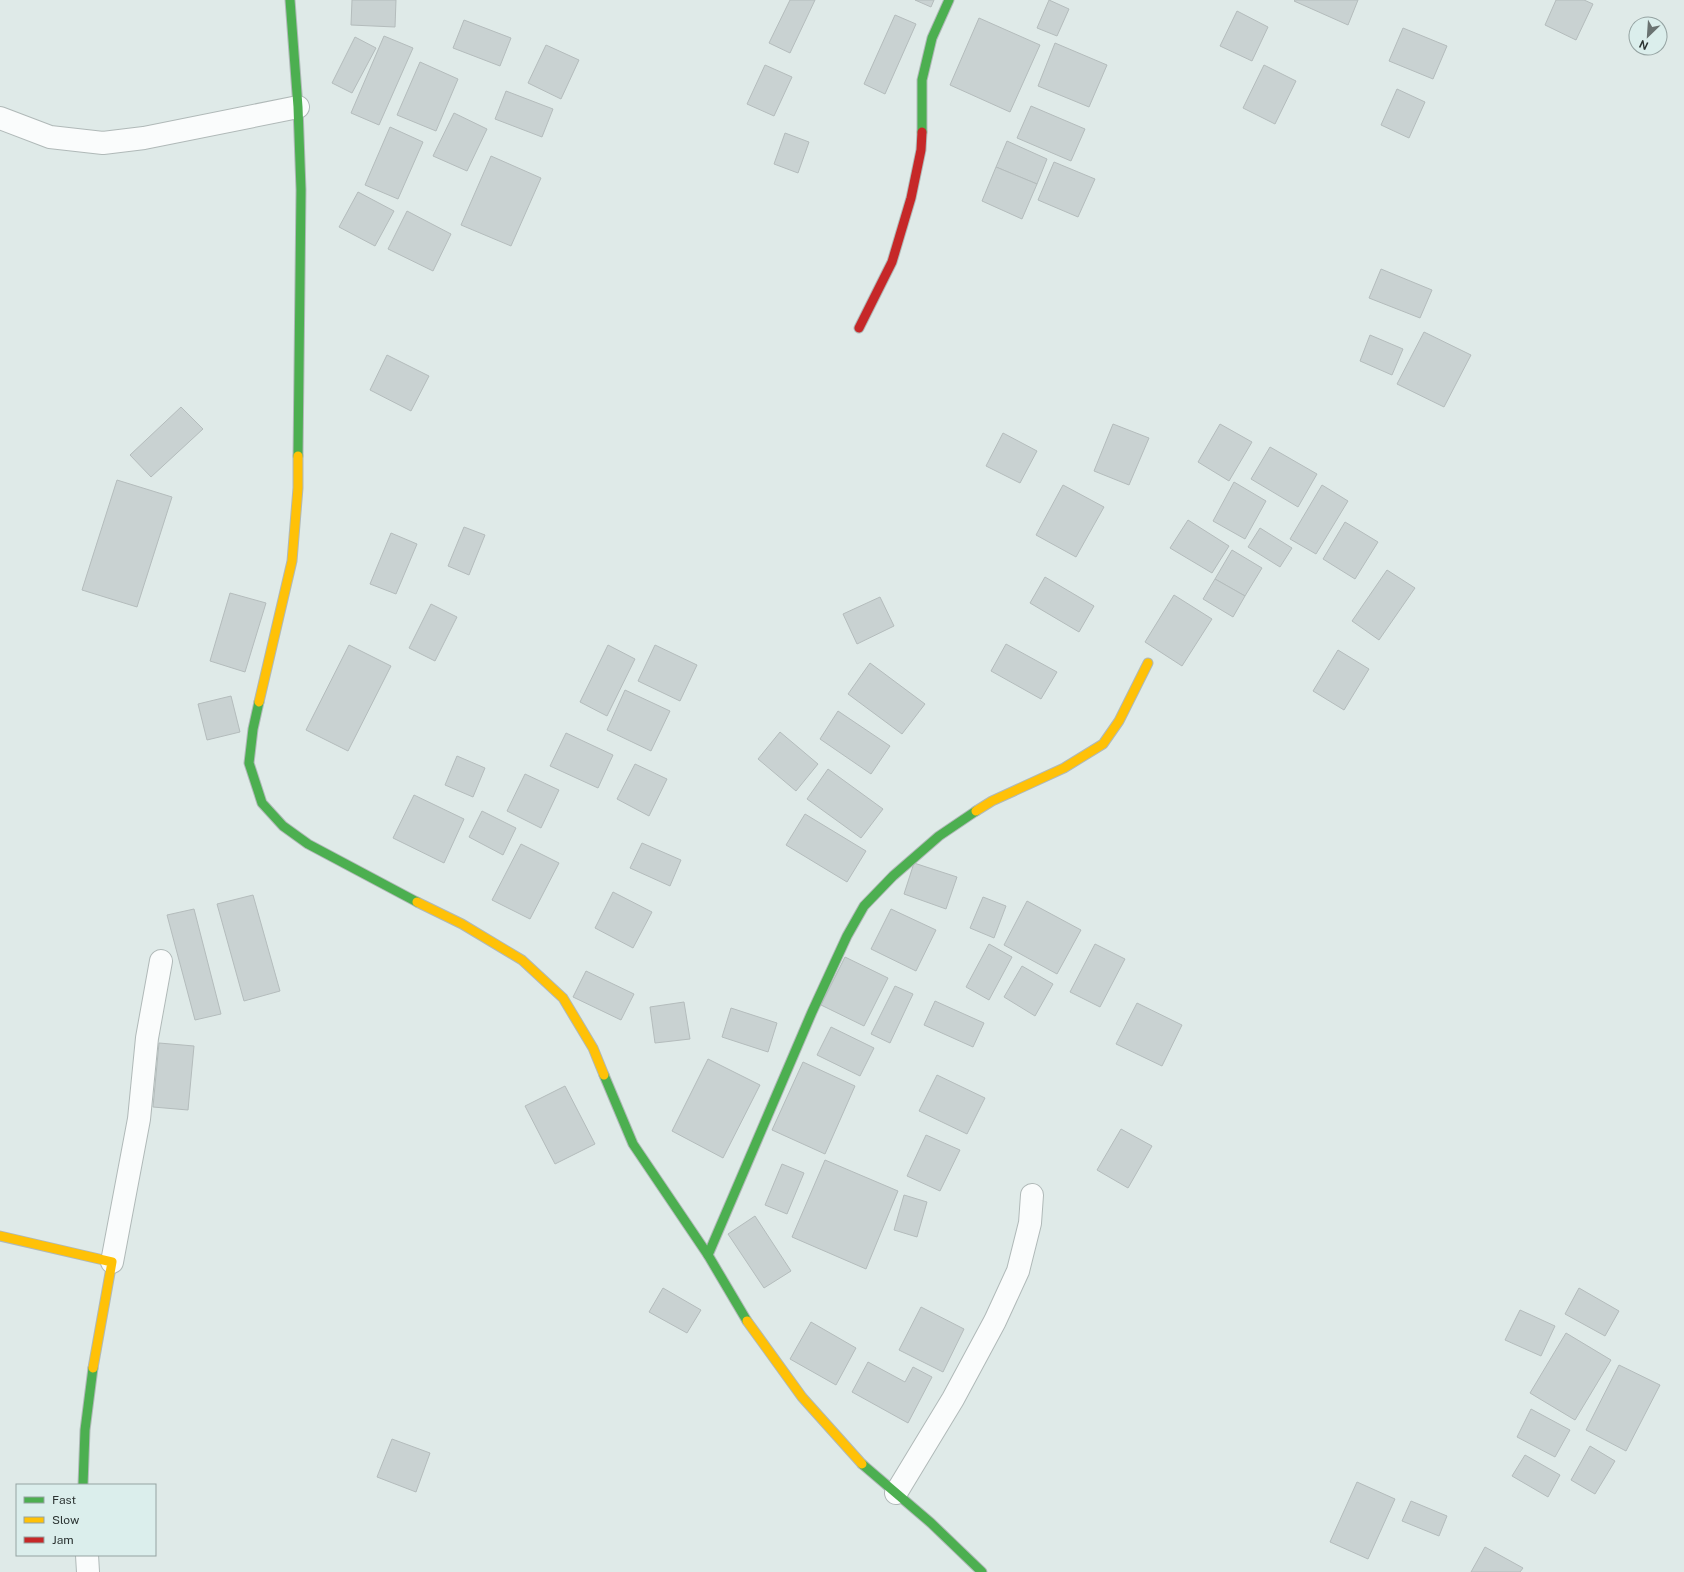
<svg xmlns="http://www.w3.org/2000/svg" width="1684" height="1572" font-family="'Public Sans',sans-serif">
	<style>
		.building { fill: #c9d2d2; stroke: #b4bcbc }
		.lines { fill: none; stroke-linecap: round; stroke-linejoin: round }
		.street-casing { stroke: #b0b9b8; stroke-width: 24 }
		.fast-casing { stroke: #b0b9b8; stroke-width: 11 }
		.slow-casing { stroke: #b0b9b8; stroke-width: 11 }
		.jam-casing { stroke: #b0b9b8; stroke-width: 11 }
		.street { stroke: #fafcfc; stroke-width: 22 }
		.fast { stroke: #4caf50; stroke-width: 9 }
		.slow { stroke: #ffc107; stroke-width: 9 }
		.jam { stroke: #c62828; stroke-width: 9 }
	</style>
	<rect width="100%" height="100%" fill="#dfeae8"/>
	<g class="building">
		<polygon points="352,0 396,0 395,27 351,25"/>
		<polygon points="790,0 815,0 790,53 769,43"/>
		<polygon points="915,0 934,0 931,7"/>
		<polygon points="1049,0 1069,9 1057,36 1037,28"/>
		<polygon points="1295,0 1358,0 1348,25 1294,1"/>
		<polygon points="1556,0 1584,0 1593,4 1576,40 1545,25"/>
		<polygon points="1237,11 1268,27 1252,61 1220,46"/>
		<polygon points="895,15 916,24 885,94 864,84"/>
		<polygon points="979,18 1040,45 1010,112 950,85"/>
		<polygon points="464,20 511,38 500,66 453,48"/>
		<polygon points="1403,28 1447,46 1433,79 1389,61"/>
		<polygon points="384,36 413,48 379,125 351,113"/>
		<polygon points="355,37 376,48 352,93 332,83"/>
		<polygon points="1055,43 1107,65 1089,107 1038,86"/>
		<polygon points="546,45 579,60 561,99 528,83"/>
		<polygon points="420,62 458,79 436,131 397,115"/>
		<polygon points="765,65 792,77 774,116 747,104"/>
		<polygon points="1264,65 1296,81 1275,124 1243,108"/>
		<polygon points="1397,89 1425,102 1409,138 1381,125"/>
		<polygon points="506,91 553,109 542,137 495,119"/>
		<polygon points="1031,106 1085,129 1071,161 1017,138"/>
		<polygon points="454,113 487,129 467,171 433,156"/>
		<polygon points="390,127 423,142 398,199 365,185"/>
		<polygon points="785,133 809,142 798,173 774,164"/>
		<polygon points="1007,141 1047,159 1037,184 996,167"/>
		<polygon points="491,156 541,178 511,246 461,225"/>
		<polygon points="1054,162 1095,179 1078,217 1038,200"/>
		<polygon points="996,167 1037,184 1022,219 982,201"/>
		<polygon points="358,192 394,211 375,246 339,227"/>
		<polygon points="407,211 451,234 433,271 388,249"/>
		<polygon points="1381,269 1432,290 1420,318 1369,298"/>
		<polygon points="1424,332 1471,355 1444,407 1397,384"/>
		<polygon points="1370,335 1403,349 1392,375 1360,361"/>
		<polygon points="387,355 429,376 411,411 370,390"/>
		<polygon points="181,407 203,429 151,477 130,455"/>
		<polygon points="1113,424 1149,438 1129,485 1094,471"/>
		<polygon points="1220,424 1252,442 1229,481 1198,462"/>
		<polygon points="1003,433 1037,451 1020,483 986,466"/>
		<polygon points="1270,447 1317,474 1298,507 1251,479"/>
		<polygon points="117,480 172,497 137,607 82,590"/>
		<polygon points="1234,482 1266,501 1245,539 1213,521"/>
		<polygon points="1063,485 1104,507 1076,557 1036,535"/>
		<polygon points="1322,485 1348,501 1316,554 1290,539"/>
		<polygon points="1188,520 1229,546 1212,573 1170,548"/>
		<polygon points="1345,522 1378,542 1355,579 1323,559"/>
		<polygon points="464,527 485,535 469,575 448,566"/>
		<polygon points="1260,528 1292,548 1280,567 1248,547"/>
		<polygon points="391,533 417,544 396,594 370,584"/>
		<polygon points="1232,550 1262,568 1245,596 1215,579"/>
		<polygon points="1387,570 1415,588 1379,640 1352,621"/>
		<polygon points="1045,577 1094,606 1079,632 1030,603"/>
		<polygon points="1215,579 1245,596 1233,617 1203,599"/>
		<polygon points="230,593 266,603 245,672 210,661"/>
		<polygon points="1174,595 1212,619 1182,666 1145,642"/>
		<polygon points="880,597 894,626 857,644 843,614"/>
		<polygon points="431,604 457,617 435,661 409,648"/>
		<polygon points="1006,644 1057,672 1041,699 991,671"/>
		<polygon points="349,645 391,666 348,751 306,730"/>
		<polygon points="608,645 635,659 607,716 580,702"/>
		<polygon points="655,645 697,665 680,701 638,681"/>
		<polygon points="1338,650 1369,669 1344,710 1313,691"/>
		<polygon points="870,663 925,704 902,734 848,694"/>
		<polygon points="625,690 670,711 651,751 607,730"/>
		<polygon points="231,696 240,732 207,740 198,704"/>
		<polygon points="838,711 890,746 871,774 820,739"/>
		<polygon points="780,732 818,764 796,791 758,759"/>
		<polygon points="566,733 613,755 598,788 550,766"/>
		<polygon points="457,756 485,768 473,797 445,785"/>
		<polygon points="635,764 667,779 649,816 617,799"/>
		<polygon points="828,769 883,809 861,838 807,799"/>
		<polygon points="525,774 559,790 541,828 507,811"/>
		<polygon points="414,795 464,819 444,863 393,838"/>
		<polygon points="482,811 516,828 503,855 469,837"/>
		<polygon points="805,814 866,851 847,882 786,845"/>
		<polygon points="642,843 681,860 670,886 630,868"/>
		<polygon points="521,844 559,863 530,919 492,900"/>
		<polygon points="914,863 957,877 946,909 904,894"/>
		<polygon points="613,892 652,912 633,948 595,928"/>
		<polygon points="253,895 280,991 244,1001 217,904"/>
		<polygon points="983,897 1006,906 994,938 970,928"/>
		<polygon points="1027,901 1081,930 1057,974 1004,945"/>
		<polygon points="194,909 221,1014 195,1020 167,915"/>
		<polygon points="891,909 936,930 916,971 871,949"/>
		<polygon points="989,944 1012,957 989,1000 966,987"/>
		<polygon points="1095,944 1125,959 1100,1007 1070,992"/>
		<polygon points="845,957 888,978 864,1026 821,1005"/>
		<polygon points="1022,966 1053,984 1035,1016 1004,997"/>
		<polygon points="586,971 634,994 621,1020 573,997"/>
		<polygon points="895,986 913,994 890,1043 871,1034"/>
		<polygon points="935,1001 984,1023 973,1047 924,1025"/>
		<polygon points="684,1002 690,1039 655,1043 650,1007"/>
		<polygon points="1137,1003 1182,1025 1162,1066 1116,1044"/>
		<polygon points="731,1008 777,1023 768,1052 722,1037"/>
		<polygon points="831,1027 874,1048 860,1076 817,1055"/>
		<polygon points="159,1043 194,1046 188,1110 153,1107"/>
		<polygon points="708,1059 760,1085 723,1158 672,1131"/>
		<polygon points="803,1062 855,1086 825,1154 772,1130"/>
		<polygon points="937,1075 985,1098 967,1134 919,1111"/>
		<polygon points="565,1086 595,1144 555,1164 525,1106"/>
		<polygon points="1121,1129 1152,1146 1128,1188 1097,1170"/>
		<polygon points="926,1135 960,1150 940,1191 907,1176"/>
		<polygon points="825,1160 898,1191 866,1269 792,1237"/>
		<polygon points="782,1164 804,1173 787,1214 765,1205"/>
		<polygon points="904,1195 927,1202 917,1237 894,1230"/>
		<polygon points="755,1216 791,1271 764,1288 728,1234"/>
		<polygon points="663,1288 701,1310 687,1333 649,1312"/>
		<polygon points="1579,1288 1619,1311 1605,1336 1565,1314"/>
		<polygon points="921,1307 964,1329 943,1372 899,1350"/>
		<polygon points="1520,1310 1555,1326 1541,1356 1505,1340"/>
		<polygon points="811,1322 856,1348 836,1385 790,1359"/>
		<polygon points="1566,1333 1611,1360 1575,1420 1530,1393"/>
		<polygon points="868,1362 905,1382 913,1367 932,1377 908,1423 852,1392"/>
		<polygon points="1619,1365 1660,1385 1626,1451 1586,1430"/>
		<polygon points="1531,1409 1570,1430 1555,1457 1517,1437"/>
		<polygon points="392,1439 430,1453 416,1492 377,1477"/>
		<polygon points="1590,1446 1615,1461 1595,1494 1571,1480"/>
		<polygon points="1525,1455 1560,1475 1548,1497 1512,1476"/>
		<polygon points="1357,1482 1395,1499 1368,1559 1330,1542"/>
		<polygon points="1411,1501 1447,1516 1439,1536 1402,1521"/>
		<polygon points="1485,1547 1523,1568 1520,1572 1471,1572"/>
	</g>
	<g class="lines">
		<g class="street-casing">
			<g id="street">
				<polyline points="0,118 50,137 103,143 144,138 298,107"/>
				<polyline points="112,1262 139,1119 147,1038 161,961"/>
				<polyline points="896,1493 953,1399 995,1321 1018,1271 1030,1223 1032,1195"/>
				<polyline points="87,1555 88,1572"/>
			</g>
		</g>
		<g class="fast-casing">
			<g id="fast">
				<polyline points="290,0 298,107 301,190 298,456"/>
				<polyline points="922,132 922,80 932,38 949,0"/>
				<polyline points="259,702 253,729 249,763 262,803 283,826 308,844 417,902"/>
				<polyline points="604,1075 633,1144 708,1255 747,1321"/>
				<polyline points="708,1255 812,1012 847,936 864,906 893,876 939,836 976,811"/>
				<polyline points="862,1464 931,1523 982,1572"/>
				<polyline points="83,1485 85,1430 93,1368"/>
			</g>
		</g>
		<g class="slow-casing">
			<g id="slow">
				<polyline points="259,702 292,561 298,488 298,456"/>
				<polyline points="976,811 992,801 1064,768 1103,744 1119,721 1148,663"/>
				<polyline points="417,902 462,924 522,960 563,998 593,1048 604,1075"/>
				<polyline points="0,1236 112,1262 93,1368"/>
				<polyline points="747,1321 802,1397 862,1464"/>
			</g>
		</g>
		<g class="jam-casing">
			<polyline id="jam" points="859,328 892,262 911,198 921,150 922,132"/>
		</g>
		<use href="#street" class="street"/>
		<use href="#fast" class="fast"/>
		<use href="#slow" class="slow"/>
		<use href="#jam" class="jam"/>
	</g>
	<rect x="16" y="1484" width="140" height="72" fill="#dbeeec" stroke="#95a3a2"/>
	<rect x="24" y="1497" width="20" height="6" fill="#4caf50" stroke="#95a3a2"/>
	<text x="52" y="1504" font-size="12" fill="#2b3332">Fast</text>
	<rect x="24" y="1517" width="20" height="6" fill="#ffc107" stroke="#95a3a2"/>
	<text x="52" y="1524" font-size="12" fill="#2b3332">Slow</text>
	<rect x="24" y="1537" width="20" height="6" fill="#c62828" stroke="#95a3a2"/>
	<text x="52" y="1544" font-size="12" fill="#2b3332">Jam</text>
	<g transform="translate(1648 36) rotate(205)"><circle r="19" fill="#dbeeec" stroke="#95a3a2"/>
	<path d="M0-3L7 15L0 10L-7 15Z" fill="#6a7372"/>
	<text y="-6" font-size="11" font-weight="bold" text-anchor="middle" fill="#2b3332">N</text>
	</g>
</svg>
